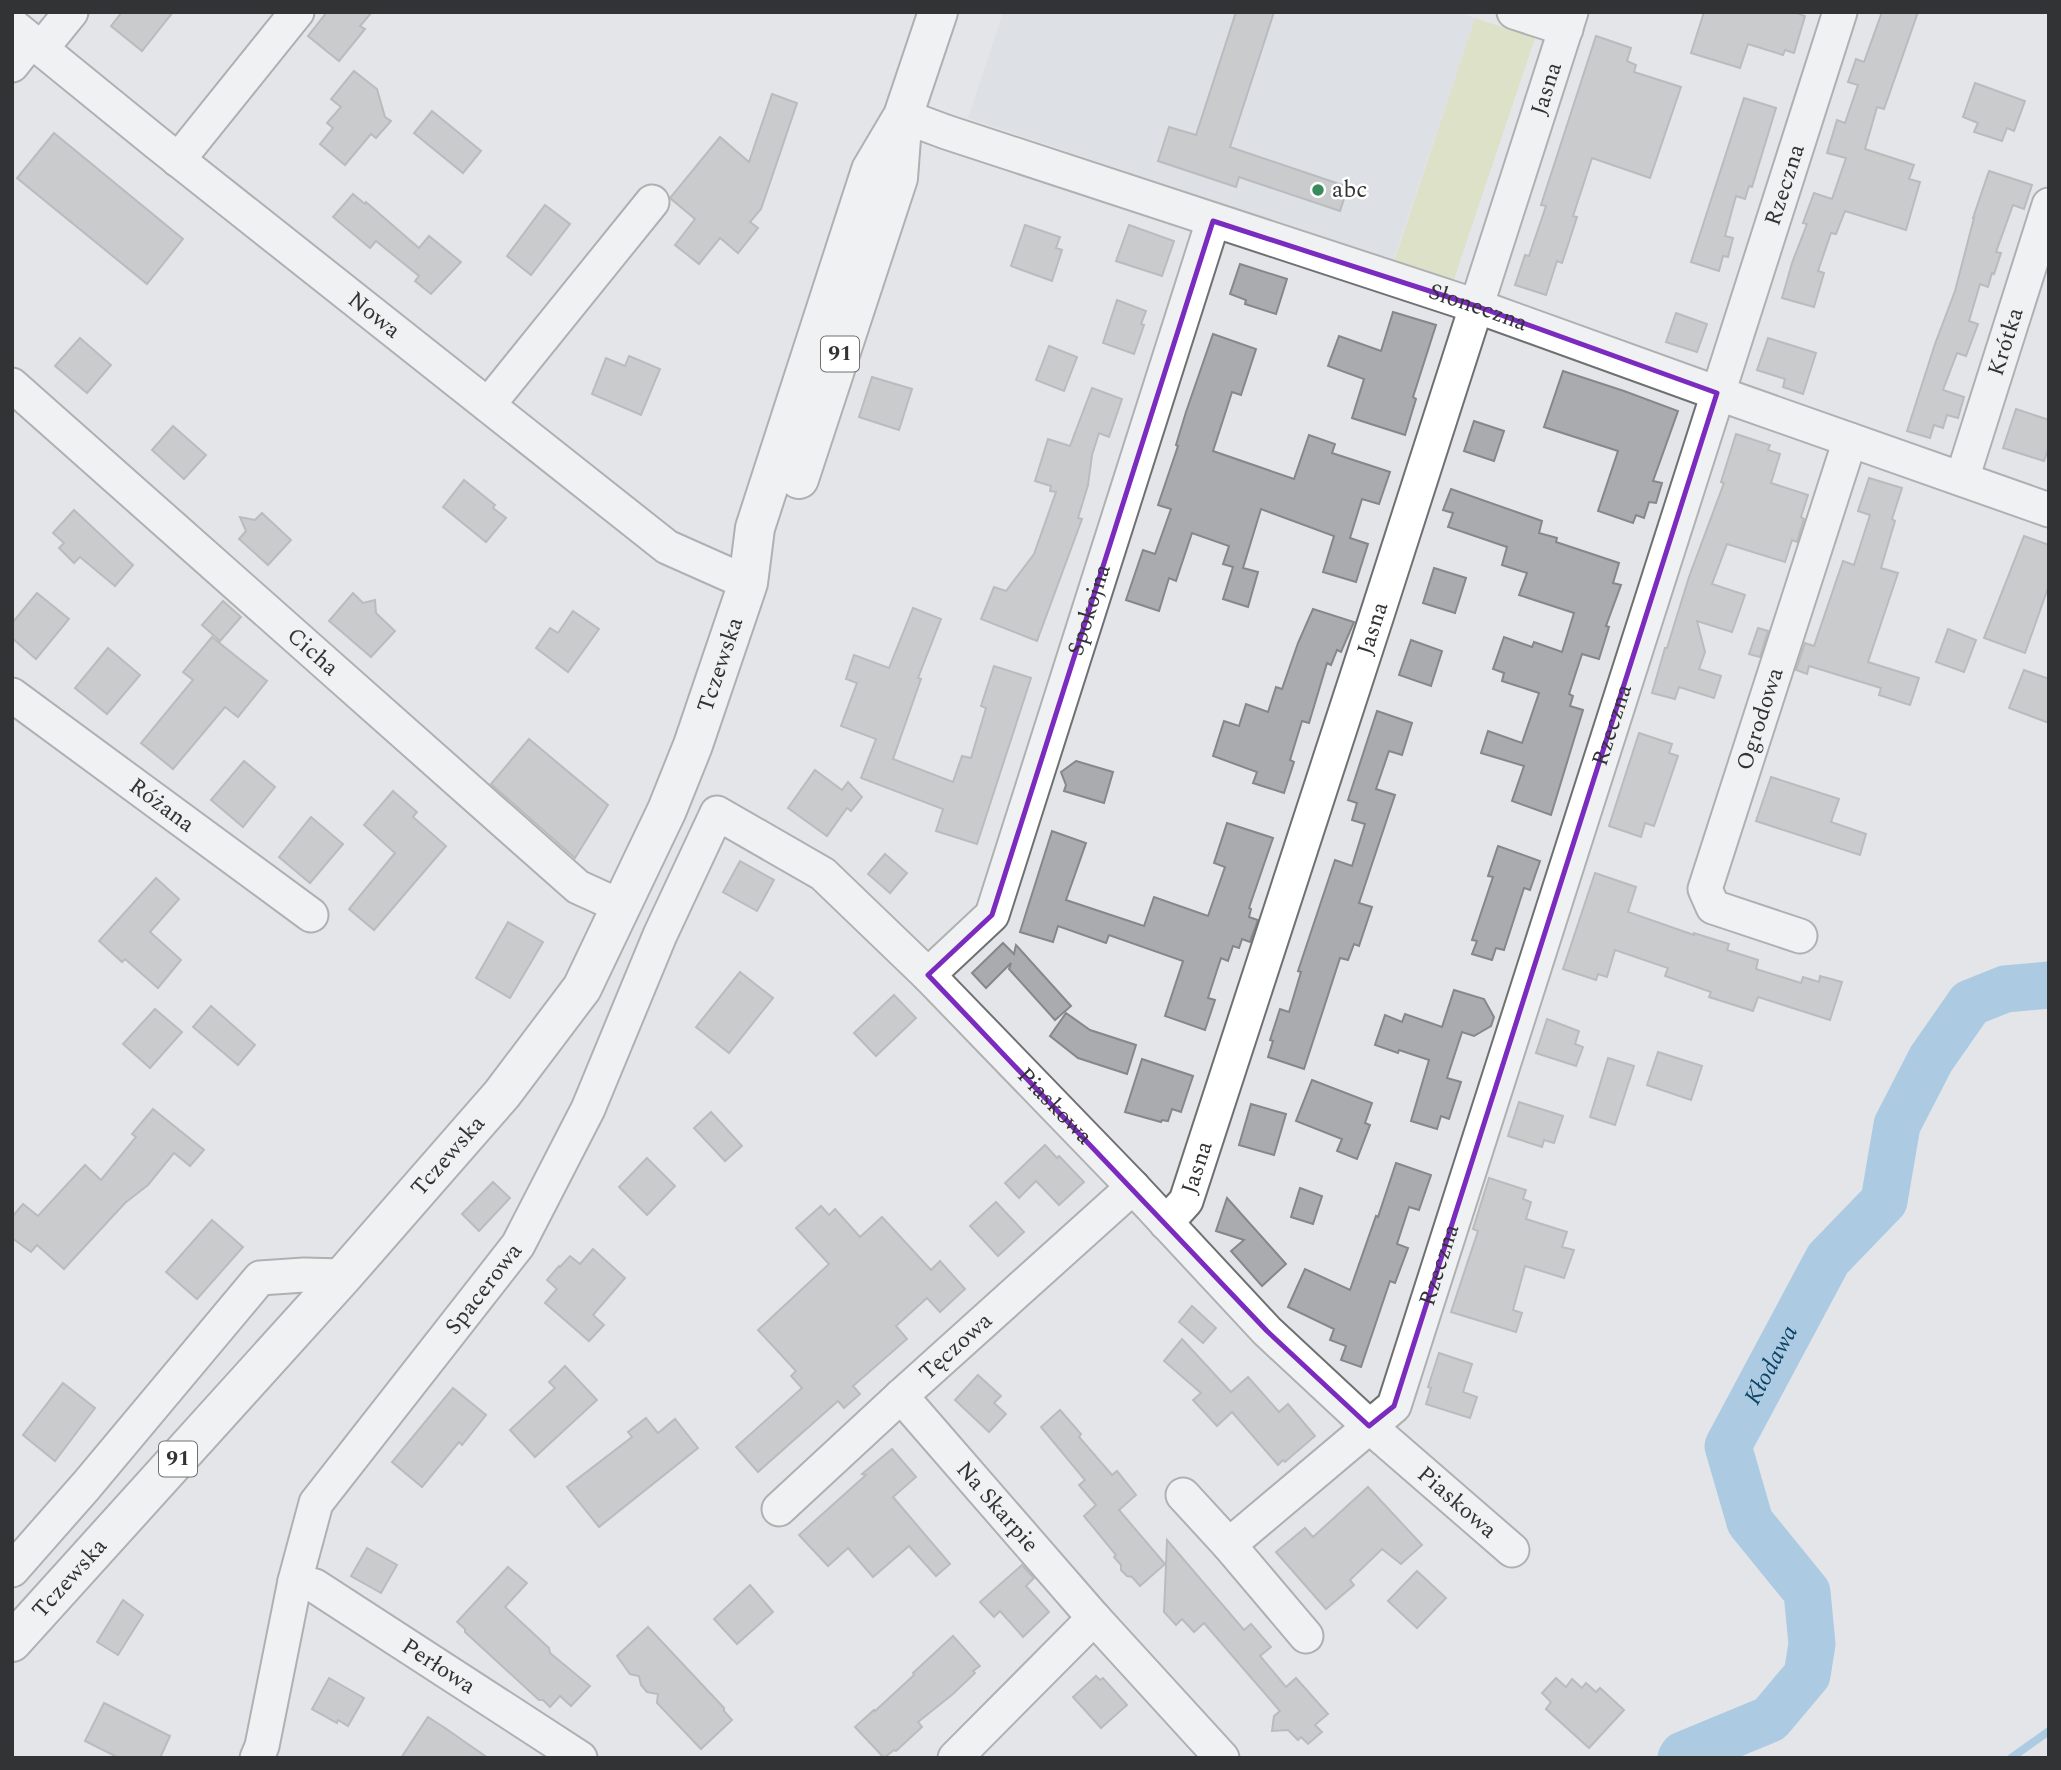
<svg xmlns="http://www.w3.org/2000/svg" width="2061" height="1770" font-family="Spectral,serif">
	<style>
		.built { fill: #d6dae3 }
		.green { fill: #d3dba1 }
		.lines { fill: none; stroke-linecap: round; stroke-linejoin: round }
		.stream { stroke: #69acde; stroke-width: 8 }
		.river { stroke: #69acde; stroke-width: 47 }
		.building { fill: #aaabae; stroke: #86878a; stroke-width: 2 }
		.minor-casing { stroke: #6f7072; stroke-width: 37 }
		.major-casing { stroke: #6f7072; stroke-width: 42 }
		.minor { stroke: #fff; stroke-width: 33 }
		.major { stroke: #fff; stroke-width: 38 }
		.marked { fill: none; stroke: #7b2cbf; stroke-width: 5; stroke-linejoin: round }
		.poi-dot { fill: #3a8b5c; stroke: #fff; stroke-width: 2.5 }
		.labels { text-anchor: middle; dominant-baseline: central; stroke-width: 5; stroke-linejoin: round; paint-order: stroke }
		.shield { fill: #fff; stroke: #707071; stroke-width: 2 }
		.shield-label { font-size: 21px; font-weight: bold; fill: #323334 }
		.street-label { font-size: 23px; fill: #323334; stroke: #fff }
		.poi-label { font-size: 23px; fill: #323334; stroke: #fff; text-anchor: start }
		.water-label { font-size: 24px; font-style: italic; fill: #0c4263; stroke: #fff }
	</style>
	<rect width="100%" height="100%" fill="#e4e5e8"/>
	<polygon class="built" points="1003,12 1457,12 1475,18 1393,262 968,118"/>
	<polygon class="green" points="1475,18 1535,38 1453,282 1394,262"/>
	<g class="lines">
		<polyline class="stream" points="2011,1758 2049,1731"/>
		<path class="river" id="s1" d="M1681,1758L1683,1755L1770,1719L1807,1675L1812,1644L1807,1592L1750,1522L1728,1446L1828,1259L1884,1201L1897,1125L1931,1059L1970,1003L2005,989L2049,985"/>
	</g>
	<g class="building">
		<polygon points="122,12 173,12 142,51 111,26"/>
		<polygon points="327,12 372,12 360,26 365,29 339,61 308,36"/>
		<polygon points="1236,12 1274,12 1230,147 1348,187 1340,211 1239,177 1236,187 1158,161 1169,127 1196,135"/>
		<polygon points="1704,12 1794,12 1805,16 1794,53 1785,50 1783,55 1748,44 1740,68 1691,53"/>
		<polygon points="1882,12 1918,12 1884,109 1877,107 1865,149 1914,165 1909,179 1920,182 1906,230 1845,211 1836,234 1831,233 1818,271 1824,273 1814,307 1782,298 1792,263 1807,224 1803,223 1814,193 1832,199 1846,158 1827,153 1837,120 1845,123 1858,85 1848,82 1856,59 1864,62"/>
		<polygon points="1596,36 1631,48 1627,61 1636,65 1634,72 1681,87 1650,178 1592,158 1573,216 1577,217 1562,263 1557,261 1546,295 1515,285 1525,255 1529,256 1546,206 1541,205"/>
		<polygon points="354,71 377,89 385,117 391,121 376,138 371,134 345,165 320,144 333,128 327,123 341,107 331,99"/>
		<polygon points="1975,83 2025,101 2014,131 2007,128 2002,141 1974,132 1978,123 1963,117"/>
		<polygon points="772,94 797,103 761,209 750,222 758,228 738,253 720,238 699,264 675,245 695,219 670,198 720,137 749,162"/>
		<polygon points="1744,98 1776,108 1752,187 1749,186 1745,199 1736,196 1725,236 1733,238 1728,257 1723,256 1719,271 1691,262"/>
		<polygon points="432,111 481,151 463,173 414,133"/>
		<polygon points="54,133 183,239 147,284 17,178"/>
		<polygon points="1989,171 2032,185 2024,209 2013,205 1996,252 2001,253 1994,274 1992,273 1988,287 1980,284 1969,321 1978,324 1966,356 1957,353 1943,390 1964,397 1958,418 1947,415 1943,428 1934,425 1930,438 1907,431 1935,344 1955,291 1974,218 1973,218"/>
		<polygon points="353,194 365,204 366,202 419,248 429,236 461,262 431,294 415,281 419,276 376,241 370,248 333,217"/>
		<polygon points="545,205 570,224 531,275 507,256"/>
		<polygon points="1025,225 1060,237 1056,248 1062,250 1052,281 1011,266"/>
		<polygon points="1129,225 1174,241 1162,276 1116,261"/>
		<polygon points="1240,264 1287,279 1276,314 1245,304 1246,300 1230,294"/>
		<polygon points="1117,300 1146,311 1141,324 1144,325 1134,354 1103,343"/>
		<polygon points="1393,312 1436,325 1413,397 1416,399 1405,435 1352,418 1364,379 1328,366 1339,336 1381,351"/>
		<polygon points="1676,313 1707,324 1697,352 1666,342"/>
		<polygon points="1213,334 1256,349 1241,395 1232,392 1213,451 1294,479 1309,435 1335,444 1332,453 1390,472 1379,504 1362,499 1350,538 1368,544 1356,582 1323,572 1334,536 1261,509 1243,568 1258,572 1248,607 1223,599 1233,567 1223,564 1229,546 1192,533 1176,581 1169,578 1159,611 1126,600 1143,550 1155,554 1171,509 1158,505 1178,446 1176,445 1186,412"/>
		<polygon points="80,338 111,365 87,393 55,366"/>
		<polygon points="1768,338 1816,353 1803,394 1783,387 1785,379 1757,370"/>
		<polygon points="1049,346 1077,357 1064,391 1036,380"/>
		<polygon points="629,356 660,369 641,415 592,394 606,358 625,366"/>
		<polygon points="1563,371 1624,391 1678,411 1653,481 1662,483 1656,503 1649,502 1644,518 1636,515 1633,523 1598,511 1618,451 1544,427"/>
		<polygon points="872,377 912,389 899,430 859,417"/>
		<polygon points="1092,388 1122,399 1109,437 1099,433 1092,455 1088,485 1078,518 1082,519 1037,641 981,619 994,587 1006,591 1034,554 1056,492 1050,491 1051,486 1035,481 1048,439 1070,446"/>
		<polygon points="2016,409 2049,420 2049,447 2044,461 2003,448"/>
		<polygon points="1474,421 1504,431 1494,461 1464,451"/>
		<polygon points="173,426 206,455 184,479 152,450"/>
		<polygon points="1736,434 1770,445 1768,450 1780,454 1771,483 1808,495 1801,517 1804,519 1797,542 1792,540 1785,562 1727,544 1712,584 1745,595 1732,632 1697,621 1705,652 1699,669 1721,676 1714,698 1679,687 1675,699 1652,693 1665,648 1667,648 1689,577 1724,483 1721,482"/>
		<polygon points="1869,478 1902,488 1892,519 1895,521 1881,568 1898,573 1868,662 1919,678 1910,705 1879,695 1881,688 1809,666 1807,674 1796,670 1805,643 1814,646 1843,561 1854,565 1870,515 1858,511"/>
		<polygon points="464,480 495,505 493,508 506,518 486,542 443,507"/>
		<polygon points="1451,489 1542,521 1539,533 1557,538 1556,542 1619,563 1613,583 1621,585 1606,626 1609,627 1599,659 1582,654 1569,694 1573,696 1570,706 1583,710 1551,815 1512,801 1524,766 1481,753 1488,731 1522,743 1539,693 1502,681 1504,673 1493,669 1504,637 1532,647 1534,642 1562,652 1574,613 1519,595 1527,573 1502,565 1507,547 1448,527 1453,513 1443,510"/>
		<polygon points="74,510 133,565 115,586 80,557 74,563 59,548 64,543 53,533"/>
		<polygon points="262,513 291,540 268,565 239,539 246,531 240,517 255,520"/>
		<polygon points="2024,536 2049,545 2049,585 2025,653 1984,638"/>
		<polygon points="1434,568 1466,578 1455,613 1423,603"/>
		<polygon points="37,593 69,619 36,659 12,638 12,623"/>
		<polygon points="353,593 363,603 375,600 376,613 395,631 371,657 329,621"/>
		<polygon points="223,601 241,617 220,641 202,625"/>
		<polygon points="913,608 941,619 918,678 921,679 893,759 953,782 962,756 971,758 986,708 981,706 994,666 1031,678 977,844 936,831 943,809 861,778 876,739 841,726 857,683 846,679 854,655 889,668"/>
		<polygon points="1313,609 1354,622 1341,652 1337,650 1331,665 1327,663 1309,723 1302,721 1290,760 1294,762 1284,793 1253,783 1257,772 1213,756 1224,721 1239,726 1246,704 1268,712 1276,687 1282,689 1298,643"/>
		<polygon points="573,611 599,629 568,672 536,648 550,628 558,633"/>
		<polygon points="1758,628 1768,631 1760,657 1749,654"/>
		<polygon points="1948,629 1976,640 1964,672 1936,662"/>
		<polygon points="212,637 267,681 238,717 225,707 173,769 141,743 193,680 183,672"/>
		<polygon points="1411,640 1442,651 1431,686 1399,675"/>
		<polygon points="108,648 140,675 107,714 75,688"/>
		<polygon points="2024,670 2049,679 2049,723 2009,708"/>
		<polygon points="1377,711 1412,723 1402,755 1389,751 1376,789 1395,795 1359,903 1372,907 1359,946 1354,944 1348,960 1340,958 1304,1069 1268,1057 1273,1041 1270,1040 1280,1009 1289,1012 1301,972 1298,971 1335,860 1352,866 1365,824 1352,820 1357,803 1348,800"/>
		<polygon points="1639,733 1672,744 1669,753 1678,756 1654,826 1645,823 1641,837 1609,826"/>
		<polygon points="529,739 608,805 575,858 491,784"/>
		<polygon points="244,761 275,787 243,827 211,800"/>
		<polygon points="1076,761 1113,772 1104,803 1064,791 1066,785 1061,772"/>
		<polygon points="815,770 842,790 848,782 862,797 851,811 847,808 827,836 788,808"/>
		<polygon points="1771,777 1839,799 1831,822 1866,834 1860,855 1756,821"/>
		<polygon points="393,791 417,812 413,817 446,846 374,930 349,909 395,853 364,825"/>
		<polygon points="311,817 343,844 310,883 279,857"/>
		<polygon points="1227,823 1273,838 1249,908 1251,909 1249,917 1258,920 1250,942 1242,939 1239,948 1233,946 1228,961 1221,958 1208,998 1215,1000 1205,1030 1165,1016 1183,961 1109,935 1106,943 1058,926 1053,942 1020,932 1052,831 1086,843 1066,900 1144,926 1154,897 1208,916 1225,867 1214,863"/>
		<polygon points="1498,846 1540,861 1530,890 1524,888 1504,950 1496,948 1492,960 1472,954 1477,941 1472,940 1493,877 1488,876"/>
		<polygon points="885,854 907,873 890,893 868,874"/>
		<polygon points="740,861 774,880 757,911 723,892"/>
		<polygon points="1595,873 1636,887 1628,912 1694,935 1694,933 1729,944 1727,950 1758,960 1756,969 1801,983 1803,977 1819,982 1820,976 1842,982 1830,1020 1758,997 1753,1011 1709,997 1711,992 1665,976 1668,968 1615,950 1607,977 1598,974 1596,980 1563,969"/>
		<polygon points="156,878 179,899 150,932 181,960 158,988 125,959 122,962 99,941"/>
		<polygon points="508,922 543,942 510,998 476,978"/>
		<polygon points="1003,943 1014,954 1016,945 1071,1006 1055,1020 1009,969 1011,963 986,988 972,973"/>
		<polygon points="740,972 773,998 729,1053 696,1027"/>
		<polygon points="1454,990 1484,999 1494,1017 1491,1026 1474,1036 1462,1032 1447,1078 1461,1082 1449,1119 1441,1116 1437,1129 1411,1121 1429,1060 1399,1050 1398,1053 1375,1045 1385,1015 1402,1022 1405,1014 1442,1027"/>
		<polygon points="894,995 916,1018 876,1056 854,1033"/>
		<polygon points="211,1006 255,1045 238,1065 193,1027"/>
		<polygon points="155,1009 182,1032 150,1068 123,1044"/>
		<polygon points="1066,1013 1090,1030 1136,1045 1127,1074 1078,1058 1050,1036"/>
		<polygon points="1547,1019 1579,1031 1575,1044 1583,1047 1576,1066 1536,1053"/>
		<polygon points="1658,1052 1702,1066 1691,1100 1647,1085"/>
		<polygon points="1608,1058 1634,1066 1615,1125 1590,1117"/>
		<polygon points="1142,1059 1193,1076 1181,1112 1172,1109 1168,1121 1162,1120 1161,1122 1125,1112"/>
		<polygon points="1312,1080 1372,1103 1365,1123 1370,1125 1357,1159 1337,1151 1342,1139 1296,1121"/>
		<polygon points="1519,1102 1563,1116 1554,1143 1544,1140 1542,1147 1508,1136"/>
		<polygon points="1251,1104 1286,1114 1274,1155 1239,1145"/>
		<polygon points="153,1109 204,1150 190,1166 174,1153 148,1185 125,1203 64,1269 37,1245 31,1252 12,1238 12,1217 23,1204 38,1216 85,1165 101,1180 136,1137 132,1134"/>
		<polygon points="711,1112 742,1146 725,1161 694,1128"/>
		<polygon points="1045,1145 1057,1158 1059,1156 1084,1182 1059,1205 1036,1181 1019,1198 1005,1183"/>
		<polygon points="647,1158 675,1186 647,1215 619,1187"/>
		<polygon points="1396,1163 1431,1175 1419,1210 1409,1207 1397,1244 1408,1248 1395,1283 1390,1281 1361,1367 1341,1360 1346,1346 1330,1340 1334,1329 1288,1307 1305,1269 1350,1290 1376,1216 1378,1217"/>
		<polygon points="1489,1178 1526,1190 1523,1199 1531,1202 1526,1219 1567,1232 1562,1247 1574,1250 1564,1278 1525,1266 1513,1310 1522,1313 1516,1332 1451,1312 1478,1231 1473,1229"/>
		<polygon points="493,1182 510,1198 479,1231 462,1214"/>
		<polygon points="1300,1188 1322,1196 1313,1224 1291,1217"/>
		<polygon points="1227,1198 1286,1264 1262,1286 1231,1251 1244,1240 1216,1231"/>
		<polygon points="996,1202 1024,1232 998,1256 970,1226"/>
		<polygon points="821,1206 829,1215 835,1209 860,1237 882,1217 931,1270 940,1261 965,1289 940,1312 927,1298 896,1326 907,1339 853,1386 860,1394 844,1408 838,1401 758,1472 736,1447 802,1388 791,1376 796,1371 758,1330 829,1264 796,1228"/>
		<polygon points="212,1220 243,1247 197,1299 166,1272"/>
		<polygon points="593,1249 625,1278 593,1315 604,1325 589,1341 545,1303 557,1289 547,1280 559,1266 560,1267 570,1256 580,1264"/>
		<polygon points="1192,1306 1216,1328 1203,1343 1179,1322"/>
		<polygon points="1182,1339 1231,1392 1248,1377 1279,1412 1288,1404 1315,1436 1285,1462 1283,1460 1278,1465 1232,1412 1217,1426 1193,1400 1201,1393 1164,1361"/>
		<polygon points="1439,1353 1472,1364 1463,1392 1477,1397 1470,1418 1426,1404 1431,1388 1428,1387"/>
		<polygon points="565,1366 597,1400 535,1457 510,1430 555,1388 549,1382"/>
		<polygon points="978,1375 1001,1396 994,1403 1006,1414 989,1432 955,1400"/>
		<polygon points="63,1383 95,1408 55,1461 23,1435"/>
		<polygon points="453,1388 486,1415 462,1445 459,1442 422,1487 392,1462"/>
		<polygon points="1060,1410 1081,1434 1079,1437 1112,1475 1117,1471 1136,1495 1119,1510 1165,1564 1140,1586 1132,1577 1127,1576 1121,1570 1121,1565 1114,1557 1116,1555 1084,1516 1096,1505 1079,1485 1085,1480 1041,1427"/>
		<polygon points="646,1418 658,1433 675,1419 698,1448 599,1527 567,1487 632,1437 628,1432"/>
		<polygon points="892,1449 916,1477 893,1497 950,1564 936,1576 909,1546 873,1577 848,1548 828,1566 799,1535 866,1475 862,1474"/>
		<polygon points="1368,1487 1422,1545 1401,1564 1382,1549 1350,1580 1354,1585 1326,1609 1276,1552 1305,1528 1313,1537"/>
		<polygon points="1167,1540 1244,1630 1251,1624 1271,1647 1260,1656 1286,1687 1296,1678 1328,1714 1315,1725 1322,1732 1308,1744 1301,1737 1298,1740 1288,1730 1272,1731 1274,1716 1280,1711 1204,1623 1194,1632 1182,1619 1176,1625 1164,1612"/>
		<polygon points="367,1548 397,1565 381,1593 351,1576"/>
		<polygon points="1022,1565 1034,1578 1026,1586 1049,1612 1023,1637 1000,1611 994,1617 980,1602"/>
		<polygon points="508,1567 527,1583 505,1607 549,1648 550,1653 590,1686 571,1706 560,1696 550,1707 543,1700 539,1700 465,1632 465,1629 457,1622"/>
		<polygon points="1417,1571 1446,1598 1417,1628 1388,1601"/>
		<polygon points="750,1585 773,1612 737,1644 714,1619"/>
		<polygon points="123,1600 143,1615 118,1655 97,1642"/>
		<polygon points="648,1627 724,1708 724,1711 732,1720 701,1749 657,1703 658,1694 647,1692 641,1685 639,1676 630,1674 617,1656"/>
		<polygon points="953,1636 980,1666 973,1671 975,1673 953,1694 918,1722 922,1727 896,1751 894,1750 884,1758 855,1727 874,1710 875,1711 914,1675 913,1673"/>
		<polygon points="1096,1676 1100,1680 1103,1678 1127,1705 1101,1728 1073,1697"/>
		<polygon points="329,1678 364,1698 348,1726 338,1720 337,1723 312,1709"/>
		<polygon points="1556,1678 1566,1687 1572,1679 1582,1688 1586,1683 1596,1692 1600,1688 1624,1710 1589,1748 1546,1709 1551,1702 1542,1693"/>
		<polygon points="104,1703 170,1736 160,1758 119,1758 85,1741"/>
		<polygon points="428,1717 445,1728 488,1758 401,1758"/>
	</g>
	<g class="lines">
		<g class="minor-casing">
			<g id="minor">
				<polyline points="1514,12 1566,29"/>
				<path id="s2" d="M12,25L157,143L667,547L748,583"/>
				<polyline points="41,49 71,12"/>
				<polyline points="12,65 31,41"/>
				<path id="s3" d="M903,116L946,132L1476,306L1717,393L2049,510"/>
				<polyline points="178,160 297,12"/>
				<path id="s4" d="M12,385L578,887L622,907"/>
				<polyline points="488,405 652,202"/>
				<path id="s5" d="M1962,479L2049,205"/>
				<path id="s6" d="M12,695L311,915"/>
				<path id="s7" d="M1800,936L1713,907L1705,889L1850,440"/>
				<path id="s8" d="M928,975L992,915L1213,221"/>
				<path id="s9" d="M1166,1223L1186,1201C1316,805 1444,409 1571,12"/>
				<path id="s10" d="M901,1396L1094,1618L1222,1758"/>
				<polyline points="1183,1495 1229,1545"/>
				<path id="s11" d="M779,1509L901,1396L1133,1187"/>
				<polyline points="12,1570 86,1486 260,1278 304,1275 343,1276"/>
				<path id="s12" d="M295,1581L315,1586L580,1758"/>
				<path id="s13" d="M1306,1636L1229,1545L1394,1406L1840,12"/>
				<path id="s14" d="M257,1758L262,1746L295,1581L316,1503L518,1245L588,1109L660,935L717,813L823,874L928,975L1133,1187L1267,1331L1369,1426L1512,1550"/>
				<polyline points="955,1758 1094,1618"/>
			</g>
		</g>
		<g class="major-casing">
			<g id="major">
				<polyline points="799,479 898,178 902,125"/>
				<path id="s15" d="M12,1642L343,1276L502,1094L582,988L667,810L693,745L748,583L755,528L871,170L903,116L938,12"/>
			</g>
		</g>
		<use href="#minor" class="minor"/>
		<use href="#major" class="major"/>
	</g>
	<path d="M0 0H2061V1770H0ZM1213,221L1476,306L1717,393L1394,1406L1369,1426L1267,1331L928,975L992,915Z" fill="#e4e5e8" fill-opacity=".55" fill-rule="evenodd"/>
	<path class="marked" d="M1213,221L1476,306L1717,393L1394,1406L1369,1426L1267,1331L928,975L992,915Z"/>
	<circle class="poi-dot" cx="1318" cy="190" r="7"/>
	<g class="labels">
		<g class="shield">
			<rect x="821" y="336.5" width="38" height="35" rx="5"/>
			<rect x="159" y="1441.5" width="38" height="35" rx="5"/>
		</g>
		<g class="shield-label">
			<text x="840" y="354">91</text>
			<text x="178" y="1459">91</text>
		</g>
		<g class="street-label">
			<text stroke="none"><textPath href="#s9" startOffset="1199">Jasna</textPath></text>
			<text stroke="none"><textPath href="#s13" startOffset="1617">Rzeczna</textPath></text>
			<text stroke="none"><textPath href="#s3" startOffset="606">Słoneczna</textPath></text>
			<text stroke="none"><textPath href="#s2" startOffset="464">Nowa</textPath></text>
			<text stroke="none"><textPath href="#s5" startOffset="144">Krótka</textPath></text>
			<text stroke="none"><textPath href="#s8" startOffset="408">Spokojna</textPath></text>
			<text stroke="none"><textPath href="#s9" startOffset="632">Jasna</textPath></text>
			<text stroke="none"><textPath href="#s4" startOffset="402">Cicha</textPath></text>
			<text stroke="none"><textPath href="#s15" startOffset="1220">Tczewska</textPath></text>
			<text stroke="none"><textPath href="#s7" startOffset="290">Ogrodowa</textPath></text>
			<text stroke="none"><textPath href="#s13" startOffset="1050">Rzeczna</textPath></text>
			<text stroke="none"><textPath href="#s6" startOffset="186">Różana</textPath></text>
			<text stroke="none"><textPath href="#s14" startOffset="1516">Piaskowa</textPath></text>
			<text stroke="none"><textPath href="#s15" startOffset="653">Tczewska</textPath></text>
			<text stroke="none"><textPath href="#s9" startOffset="65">Jasna</textPath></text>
			<text stroke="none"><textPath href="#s13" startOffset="483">Rzeczna</textPath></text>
			<text stroke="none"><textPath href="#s14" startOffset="534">Spacerowa</textPath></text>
			<text stroke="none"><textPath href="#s11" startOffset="240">Tęczowa</textPath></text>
			<text stroke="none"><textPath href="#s14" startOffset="2081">Piaskowa</textPath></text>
			<text stroke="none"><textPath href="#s10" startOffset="147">Na Skarpie</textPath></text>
			<text stroke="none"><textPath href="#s15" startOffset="86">Tczewska</textPath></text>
			<text stroke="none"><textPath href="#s12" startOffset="168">Perłowa</textPath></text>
		</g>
		<g class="poi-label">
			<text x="1332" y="190">abc</text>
		</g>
		<g class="water-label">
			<text stroke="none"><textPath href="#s1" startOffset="500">Kłodawa</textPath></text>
		</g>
	</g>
	<rect width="2061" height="1770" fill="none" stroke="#323334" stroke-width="28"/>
</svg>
